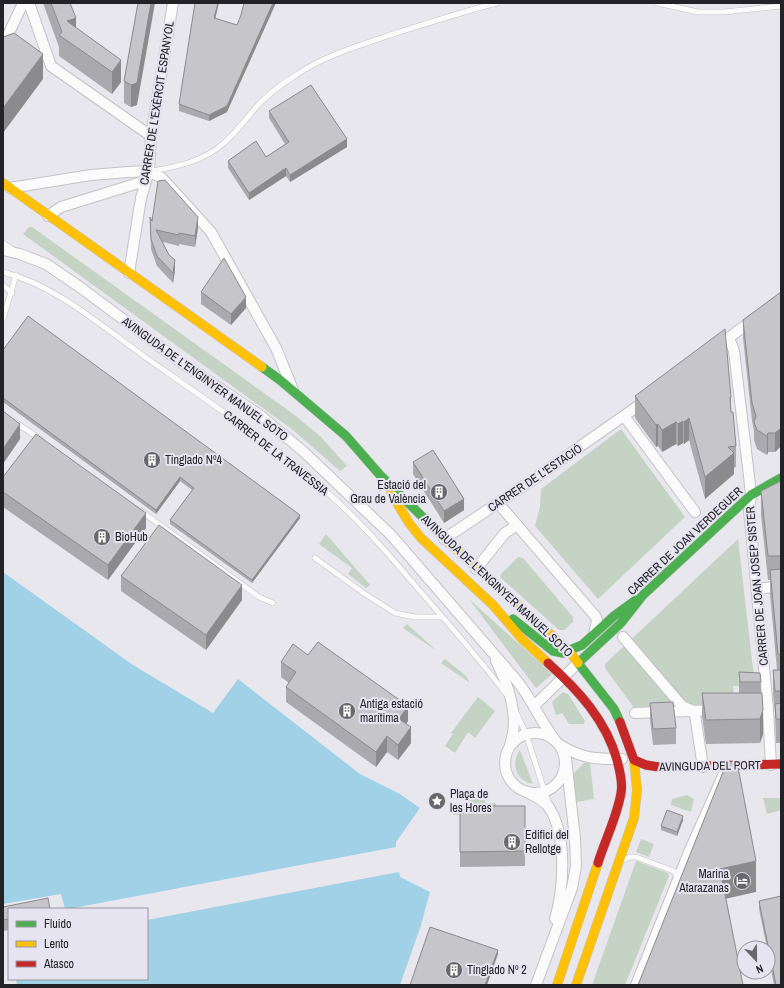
<svg xmlns="http://www.w3.org/2000/svg" width="784" height="988" font-family="'Archivo Narrow',sans-serif">
	<style>
		.green { fill: #c4d3c3 }
		.water { fill: #a1d1e7 }
		.lines { fill: none; stroke-linecap: round; stroke-linejoin: round }
		.lane-casing { stroke: #c3c2c7; stroke-width: 6 }
		.street-casing { stroke: #c3c2c7; stroke-width: 12 }
		.fast-casing { stroke: #c3c2c7; stroke-width: 10 }
		.slow-casing { stroke: #c3c2c7; stroke-width: 10 }
		.jam-casing { stroke: #c3c2c7; stroke-width: 10 }
		.lane { stroke: #fcfbfc; stroke-width: 5 }
		.street { stroke: #fcfbfc; stroke-width: 10 }
		.fast { stroke: #4caf50; stroke-width: 9 }
		.slow { stroke: #ffc107; stroke-width: 9 }
		.jam { stroke: #c62828; stroke-width: 9 }
		.wall { fill: #aaa9ae }
		.shaded-wall { fill: #8b8a8d }
		.building { fill: #c6c5ca; stroke: #8b8a8d }
		.labels { text-anchor: middle; dominant-baseline: central; stroke-width: 4; stroke-linejoin: round; paint-order: stroke }
		.street-label { font-size: 12px; fill: #232226; stroke: #e6e4f0 }
		.poi-label { font-size: 12px; fill: #232226; stroke: #e6e4f0; text-anchor: start }
	</style>
	<rect width="100%" height="100%" fill="#e8e7ed"/>
	<g class="green">
		<polygon points="29,227 32,227 296,416 321,437 347,466 340,471 293,430 23,234"/>
		<polygon points="621,429 685,517 598,599 535,526 540,507 541,489"/>
		<polygon points="326,534 370,585 366,588 348,574 352,568 319,544"/>
		<polygon points="738,539 755,686 733,686 735,706 637,712 605,668 605,664"/>
		<polygon points="518,557 523,558 573,617 573,622 564,630 559,630 500,577 501,574"/>
		<polygon points="469,599 552,674 536,688"/>
		<polygon points="407,624 437,651 403,628"/>
		<polygon points="445,659 466,676 470,683 441,663"/>
		<polygon points="563,692 568,694 585,721 584,724 569,724 562,713 556,715 552,702"/>
		<polygon points="478,697 495,711 475,738 468,732 455,753 445,746 453,734 451,733"/>
		<path d="M520,750L533,784C516,781 510,763 520,750Z"/>
		<polygon points="584,763 590,763 594,799 576,802 572,775"/>
		<polygon points="687,795 694,799 691,812 671,805 672,799"/>
		<polygon points="763,798 781,798 781,810 767,814"/>
		<polygon points="465,799 485,799 485,803 496,803 496,810 468,815 453,815 453,805 465,804"/>
		<polygon points="641,839 654,844 649,857 636,852"/>
		<polygon points="636,861 668,873 669,876 625,985 592,985"/>
	</g>
	<g class="water">
		<polygon points="3,572 133,665 213,713 238,679 360,774 400,794 420,808 396,842 396,847 68,909 65,909 61,894 3,904"/>
		<polygon points="399,872 400,877 430,892 421,925 400,985 17,985 16,979 147,979 147,920"/>
	</g>
	<g class="lines">
		<g class="lane-casing">
			<g id="lane">
				<polyline points="657,3 698,12 725,12 781,6"/>
				<path d="M151,171C177,167 204,161 224,143C236,132 247,118 258,105C269,94 283,83 296,75C324,56 358,46 390,35C426,24 461,12 497,3"/>
				<polyline points="3,243 12,249"/>
				<path d="M3,272C57,286 100,325 145,357C208,401 272,444 330,495C362,523 391,557 419,590C449,624 479,659 507,695"/>
				<polyline points="3,285 12,293"/>
				<polyline points="3,319 16,275"/>
				<polyline points="15,422 40,439"/>
				<polyline points="141,511 259,597 273,603"/>
				<polyline points="315,558 365,594 395,613 415,617 442,617"/>
				<polyline points="516,712 526,734 549,805"/>
				<polyline points="623,860 630,857 636,857 671,870 675,872 677,878"/>
			</g>
		</g>
		<g class="street-casing">
			<g id="street">
				<polyline points="29,3 51,66 151,136"/>
				<polyline points="8,35 23,3"/>
				<polyline points="10,188 91,175 128,172 149,171 162,178 211,232 276,348 293,390"/>
				<polyline points="48,216 61,207 145,181"/>
				<path d="M3,250L20,254L46,264L77,285L182,363L261,416L304,452L391,535L518,682C532,700 541,722 555,740"/>
				<polyline points="129,273 141,198 149,171 151,136 173,3"/>
				<polyline points="729,338 734,351 749,476 751,495 749,510 768,710 771,765"/>
				<polyline points="723,342 754,319"/>
				<polyline points="627,420 695,512"/>
				<polyline points="498,503 596,617 597,621 594,634"/>
				<polyline points="444,539 531,481 645,401"/>
				<polyline points="476,569 505,533 517,525"/>
				<polyline points="757,589 781,586"/>
				<polyline points="623,637 682,706 691,710 695,715 703,767"/>
				<path d="M496,661C509,686 520,717 510,745"/>
				<polyline points="534,706 578,663"/>
				<polyline points="635,713 716,710"/>
				<circle cx="535" cy="763" r="30"/>
				<path d="M560,745C583,759 595,759 622,759"/>
				<path d="M525,791C534,796 545,800 550,809C567,837 564,889 555,919"/>
				<polyline points="536,985 572,888 576,866 575,838 566,759"/>
				<polyline points="636,985 689,852 727,767"/>
			</g>
		</g>
		<g class="fast-casing">
			<g id="fast">
				<polyline points="262,367 280,380 346,436 380,475 449,543"/>
				<polyline points="513,619 553,651 563,653 582,645 614,616 636,600"/>
				<polyline points="620,722 614,709 578,663 621,623 643,595 751,495 781,478"/>
			</g>
		</g>
		<g class="slow-casing">
			<g id="slow">
				<polyline points="3,183 262,367"/>
				<polyline points="391,493 409,523 421,538 493,605 522,639 548,663"/>
				<polyline points="449,543 569,651 578,663"/>
				<polyline points="557,985 598,863"/>
				<polyline points="576,985 634,818 637,790 634,760"/>
			</g>
		</g>
		<g class="jam-casing">
			<g id="jam">
				<path d="M548,663C578,690 606,720 617,760C620,771 623,783 621,793C617,817 605,840 598,863"/>
				<polyline points="620,722 634,760 646,765 659,767 781,764"/>
			</g>
		</g>
		<use href="#lane" class="lane"/>
		<use href="#street" class="street"/>
		<use href="#fast" class="fast"/>
		<use href="#slow" class="slow"/>
		<use href="#jam" class="jam"/>
	</g>
	<g class="wall">
		<polygon points="43,3 70,3 76,28 121,82 112,94 59,56 59,47"/>
		<polygon points="138,3 137,105 131,107 124,103 124,81"/>
		<polygon points="216,18 227,112 209,121 179,111 179,104"/>
		<polygon points="269,111 347,147 290,182 286,176 249,200 228,168 228,161 266,157 285,144 269,118"/>
		<polygon points="150,217 152,221 198,228 195,247 179,244 179,246 163,242 175,270 173,283 157,266 151,249"/>
		<polygon points="201,292 246,308 231,325 201,304"/>
		<polygon points="781,292 781,447 780,447 775,452 768,452 767,455 757,449 754,440 754,431 752,421 743,338 743,320"/>
		<polygon points="3,350 300,518 252,583 170,524 170,520 192,490 180,481 156,514 3,402"/>
		<polygon points="635,396 731,412 736,446 736,467 734,468 734,474 705,499 689,440 684,444 683,443 678,446 676,444 662,452 658,446 656,447 635,418"/>
		<polygon points="413,462 464,510 444,523 413,474"/>
		<polygon points="3,477 146,528 108,580 3,507"/>
		<polygon points="781,481 781,743 776,743 775,714 773,694 773,670 777,670 770,594 770,580 768,580 761,515 761,491"/>
		<polygon points="121,576 242,600 206,650 121,591"/>
		<polygon points="308,655 408,721 406,724 411,743 398,760 387,752 376,767 286,702 286,687 289,683 281,677 281,662"/>
		<polygon points="739,672 761,682 763,734 760,743 706,744 702,716 702,693 739,693"/>
		<polygon points="650,703 676,728 676,744 653,745 650,719"/>
		<polygon points="460,806 525,806 525,866 460,867"/>
		<polygon points="683,820 677,836 661,830 661,826"/>
		<polygon points="759,901 781,985 774,985 768,954 768,948 767,948 759,909"/>
		<polygon points="3,907 9,909 9,930 3,931"/>
	</g>
	<g class="shaded-wall">
		<polygon points="151,3 155,3 137,105 131,107 131,85"/>
		<polygon points="218,3 219,3 214,24 214,18"/>
		<polygon points="273,3 276,3 227,112 209,121 209,115"/>
		<polygon points="76,18 76,40 67,21"/>
		<polygon points="43,54 43,79 3,133 3,108"/>
		<polygon points="121,60 121,82 112,94 112,72"/>
		<polygon points="347,139 347,147 290,182 290,175"/>
		<polygon points="286,168 286,176 249,200 249,193"/>
		<polygon points="198,217 198,228 195,247 195,236"/>
		<polygon points="175,260 175,270 173,283 173,273"/>
		<polygon points="246,297 246,308 231,325 231,314"/>
		<polygon points="730,397 731,397 731,419"/>
		<polygon points="689,418 689,440 684,444 684,422"/>
		<polygon points="683,421 683,443 678,446 678,424"/>
		<polygon points="676,422 676,444 662,452 662,430"/>
		<polygon points="20,424 20,439 3,464 3,449"/>
		<polygon points="658,424 658,446 656,447 656,425"/>
		<polygon points="780,429 780,447 775,452 775,433"/>
		<polygon points="768,433 768,452 767,455 767,436"/>
		<polygon points="734,453 734,474 705,499 705,477"/>
		<polygon points="180,477 180,481 156,514 156,510"/>
		<polygon points="464,499 464,510 444,523 444,511"/>
		<polygon points="146,513 146,528 108,580 108,565"/>
		<polygon points="300,515 300,518 252,583 252,580"/>
		<polygon points="242,585 242,600 206,650 206,635"/>
		<polygon points="408,706 408,721 399,734 399,719"/>
		<polygon points="763,710 763,734 760,743 760,719"/>
		<polygon points="411,727 411,743 398,760 398,745"/>
		<polygon points="387,736 387,752 376,767 376,752"/>
		<polygon points="683,816 683,820 677,836 677,832"/>
		<polygon points="756,861 756,892 720,900 720,869"/>
		<polygon points="498,950 498,954 487,985 485,985"/>
	</g>
	<g class="building">
		<polygon points="51,3 70,3 76,18 67,21 121,60 112,72 59,35 62,32"/>
		<polygon points="138,3 151,3 137,83 131,85 124,81"/>
		<polygon points="195,3 218,3 214,18 237,25 241,15 244,3 273,3 227,106 209,115 179,104"/>
		<polygon points="14,33 43,54 3,108 3,37"/>
		<polygon points="311,85 347,139 290,175 286,168 249,193 228,161 256,141 266,157 289,142 269,111"/>
		<polygon points="165,180 198,217 195,236 179,233 179,235 156,230 169,255 175,260 173,273 157,256 151,239 150,217 152,221 158,181"/>
		<polygon points="224,258 246,297 231,314 201,292"/>
		<polygon points="781,292 781,429 780,429 775,433 768,433 767,436 757,430 754,422 756,416 752,403 743,320"/>
		<polygon points="28,316 300,515 252,580 170,520 194,488 180,477 156,510 3,398 3,350"/>
		<polygon points="725,329 731,397 730,397 731,412 733,412 736,446 728,447 734,453 705,477 689,418 684,422 683,421 678,424 676,422 662,430 658,424 656,425 635,396"/>
		<polygon points="3,411 20,424 3,449"/>
		<polygon points="36,434 146,513 108,565 3,492 3,477"/>
		<polygon points="433,450 464,499 444,511 413,462"/>
		<polygon points="781,481 781,556 768,556 761,491"/>
		<polygon points="159,525 242,585 206,635 121,576"/>
		<polygon points="781,569 781,655 778,654 770,570"/>
		<polygon points="318,642 408,706 399,719 411,727 398,745 387,736 376,752 286,687 296,672 281,662 293,644 308,655"/>
		<polygon points="773,670 781,670 781,691 775,691"/>
		<polygon points="739,672 760,673 761,682 740,682"/>
		<polygon points="702,693 762,693 763,710 760,719 706,720"/>
		<polygon points="673,702 676,728 653,729 650,703"/>
		<polygon points="781,703 781,719 776,719 775,704"/>
		<polygon points="727,762 737,762 756,861 720,869 743,985 638,985"/>
		<polygon points="460,806 525,806 525,851 460,852"/>
		<polygon points="667,810 683,816 677,832 661,826"/>
		<polygon points="781,896 781,985 776,985 759,901"/>
		<polygon points="48,898 50,909 9,909 9,919 3,920 3,907"/>
		<polygon points="430,927 498,950 485,985 410,985"/>
	</g>
	<defs>
		<g id="building-disc" transform="scale(0.9)"><circle r="9.5" fill="#68676c" stroke="#e6e4f0"/><path d="M-4-6H4V6H1V3H-1V6H-4ZM-2.5-4.3h1.7v1.8h-1.7ZM.8-4.3h1.7v1.8H.8ZM-2.5-1h1.7V.8h-1.7ZM.8-1h1.7V.8H.8Z" fill="#fff"/></g>
		<g id="sight-disc" transform="scale(0.9)"><circle r="9.5" fill="#68676c" stroke="#e6e4f0"/><path d="M0-6L1.8-2.2L6-1.7L2.9 1.2L3.7 5.4L0 3.3L-3.7 5.4L-2.9 1.2L-6-1.7L-1.8-2.2Z" fill="#fff"/></g>
		<g id="hotel-disc" transform="scale(0.9)"><circle r="9.5" fill="#68676c" stroke="#e6e4f0"/><path d="M-6-4.5h1.5V1H6V5H4.5V3h-9V5H-6ZM-4 0a1.8 1.8 0 1 1 3.6 0ZM.5 0V-2.5h3Q6-2.5 6 0Z" fill="#fff"/></g>
	</defs>
	<g fill-rule="evenodd">
		<use href="#building-disc" x="152" y="460"/>
		<use href="#building-disc" x="439" y="492"/>
		<use href="#building-disc" x="102" y="537"/>
		<use href="#building-disc" x="347" y="711"/>
		<use href="#sight-disc" x="437" y="801"/>
		<use href="#building-disc" x="512" y="842"/>
		<use href="#hotel-disc" x="742" y="881"/>
		<use href="#building-disc" x="454" y="970"/>
	</g>
	<g class="labels">
		<g class="street-label">
			<text transform="translate(157 103) rotate(-81)">CARRER DE L'EXÈRCIT ESPANYOL</text>
			<text transform="translate(205 379) rotate(36)">AVINGUDA DE L'ENGINYER MANUEL SOTO</text>
			<text transform="translate(276 453) rotate(38)">CARRER DE LA TRAVESSIA</text>
			<text transform="translate(535 478) rotate(-34)">CARRER DE L'ESTACIÓ</text>
			<text transform="translate(685 541) rotate(-43)">CARRER DE JOAN VERDEGUER</text>
			<text transform="translate(497 586) rotate(43)">AVINGUDA DE L'ENGINYER MANUEL SOTO</text>
			<text transform="translate(757 586) rotate(-95)">CARRER DE JOAN JOSEP SISTER</text>
			<text transform="translate(710 766) rotate(-1)">AVINGUDA DEL PORT</text>
		</g>
		<g class="poi-label">
			<text x="165" y="460">Tinglado Nº4</text>
			<text x="426" y="485" text-anchor="end">Estació del<tspan x="426" dy="14">Grau de València</tspan></text>
			<text x="115" y="537">BioHub</text>
			<text x="360" y="704">Antiga estació<tspan x="360" dy="14">marítima</tspan></text>
			<text x="450" y="794">Plaça de<tspan x="450" dy="14">les Hores</tspan></text>
			<text x="525" y="835">Edifici del<tspan x="525" dy="14">Rellotge</tspan></text>
			<text x="729" y="874" text-anchor="end">Marina<tspan x="729" dy="14">Atarazanas</tspan></text>
			<text x="467" y="970">Tinglado Nº 2</text>
		</g>
	</g>
	<rect width="784" height="988" fill="none" stroke="#232226" stroke-width="8"/>
	<rect x="8" y="908" width="140" height="72" fill="#e6e4f0" stroke="#98969f"/>
	<rect x="16" y="921" width="20" height="6" fill="#4caf50" stroke="#98969f"/>
	<text x="44" y="928" font-size="12" fill="#232226">Fluido</text>
	<rect x="16" y="941" width="20" height="6" fill="#ffc107" stroke="#98969f"/>
	<text x="44" y="948" font-size="12" fill="#232226">Lento</text>
	<rect x="16" y="961" width="20" height="6" fill="#c62828" stroke="#98969f"/>
	<text x="44" y="968" font-size="12" fill="#232226">Atasco</text>
	<g transform="translate(756 960) rotate(158)"><circle r="19" fill="#e6e4f0" stroke="#98969f"/>
	<path d="M0-3L7 15L0 10L-7 15Z" fill="#68676c"/>
	<text y="-6" font-size="11" font-weight="bold" text-anchor="middle" fill="#232226">N</text>
	</g>
</svg>
